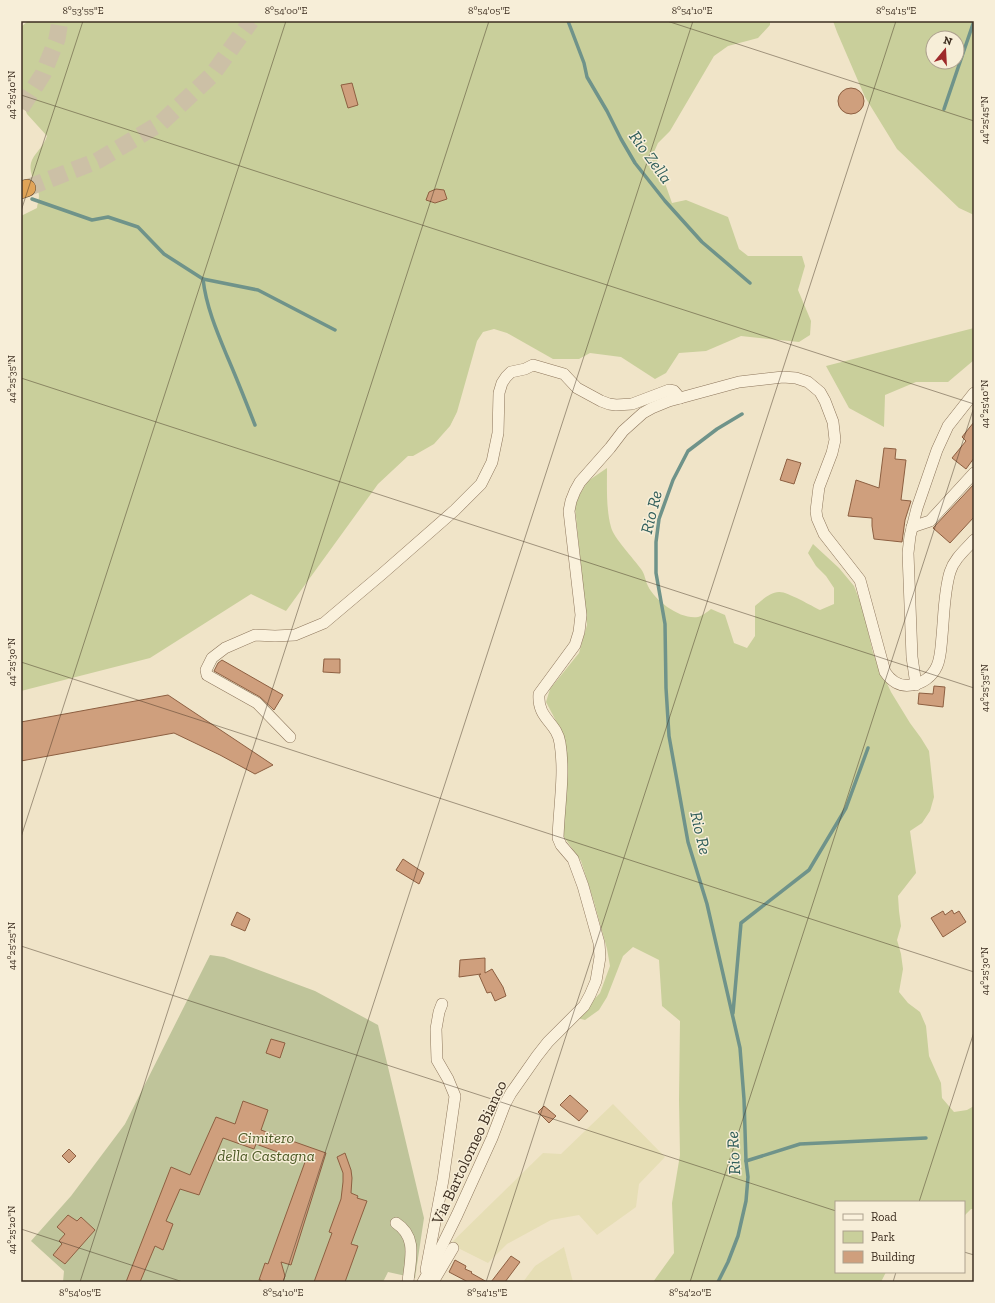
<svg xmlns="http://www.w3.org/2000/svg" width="995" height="1303" font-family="'Zilla Slab',serif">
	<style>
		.farmland { fill: #e6deb5 }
		.green { fill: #c9cf9b; fill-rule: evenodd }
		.cemetery { fill: #bfc49a }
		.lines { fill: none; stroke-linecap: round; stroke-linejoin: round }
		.stream { stroke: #6f938a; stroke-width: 3.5 }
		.building { fill: #cf9f7d; stroke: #8d5f41 }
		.highway-tunnel { stroke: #ccc0a6; stroke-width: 17; stroke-dasharray: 17 8; stroke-linecap: butt }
		.minor-casing { stroke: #8d765c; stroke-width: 12 }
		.highway-casing { stroke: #5b4430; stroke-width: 18 }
		.minor { stroke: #faf1dc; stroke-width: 11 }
		.highway { stroke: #e0a458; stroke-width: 17 }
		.ticks { fill: none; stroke: #3d2e20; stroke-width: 1; stroke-opacity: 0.45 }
		.labels { text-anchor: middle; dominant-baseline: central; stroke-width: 3; stroke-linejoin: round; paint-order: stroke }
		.park-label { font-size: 16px; font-style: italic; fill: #4d5a26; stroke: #f7eed8 }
		.street-label { font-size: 16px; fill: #3d2e20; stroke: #f7eed8 }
		.water-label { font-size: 17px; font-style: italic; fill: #2f5d5a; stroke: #f7eed8 }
		.neatline { fill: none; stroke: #3d2e20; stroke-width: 1.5 }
		.ticks-label { font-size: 10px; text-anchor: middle; fill: #3d2e20 }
	</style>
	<rect width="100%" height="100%" fill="#f0e4c8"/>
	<g class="farmland">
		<polygon points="613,1104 665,1157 639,1184 636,1207 597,1235 579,1215 551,1220 507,1244 488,1263 450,1244 543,1153 561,1154"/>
		<polygon points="564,1247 573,1282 523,1282 535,1266"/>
	</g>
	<g class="green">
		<path d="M28,21H770V25L758,38L728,46L714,56L670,131L658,143L654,152L672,203L686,200L728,217L739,249L748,256H802L805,266L798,290L811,321L810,335L799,342L741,336L706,351L679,353L666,373L655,379L621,357L590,353L579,359H553L507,333L494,329L483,332L477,341L457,412L450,426L434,444L413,456H408L378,484L286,611L251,594L150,658L21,691V216L37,208C37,205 39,200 39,196C39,186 28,176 31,163C33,154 44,147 47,136L27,114L21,99V27Z"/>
		<path d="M833,21H974V215L959,208L897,149L865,97L837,32ZM933,38H957V62H933Z"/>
		<polygon points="974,328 974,360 948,382 916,382 885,395 884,427 849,408 826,366"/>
		<path d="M607,468C607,487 606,509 611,527C613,537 634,559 641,569C645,574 645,580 648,586C655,601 681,620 698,617C702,616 707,612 711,609L725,615L734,643L747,648L755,636V606C761,601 770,592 779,592C786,591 812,606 820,610L834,604V588L826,576L816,566L808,553L813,544L839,568L854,586L863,609L873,653L891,692L910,723L921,738L929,751L934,797L930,811L922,823L910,831L916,873L898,896L899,911L901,926L897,940L901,954L903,969L899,992L908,1003L920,1012L926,1026L929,1056L941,1083L942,1098L954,1112L967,1110L974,1106V1209H971L964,1216V1202H836V1272H886L881,1282H653L674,1253L672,1203L680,1155L679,1100L680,1021L662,1006L659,960L633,947L623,956L607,997L599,1010L585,1020L577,1018L600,993L610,966L607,949L594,902L581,861L564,837L563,818L567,752L563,734L546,702L550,689L579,653L587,625L575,507L580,494L588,481Z"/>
	</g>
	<polygon class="cemetery" points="210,955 224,957 315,991 378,1025 424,1218 415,1278 388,1272 383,1282 63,1282 64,1271 31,1241 71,1196 125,1124"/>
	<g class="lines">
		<g class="stream">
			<polyline points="568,21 584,63 587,77 607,111 621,139 635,163 665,201 702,242 750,283"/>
			<polyline points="944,109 974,21"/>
			<path d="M32,199L92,220L108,217L138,227L164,254L203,279C206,306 217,332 227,356C237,379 246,402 255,425"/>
			<polyline points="203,279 258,290 335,330"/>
			<polyline points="733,1013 741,923 809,870 846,808 868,748"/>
			<polyline points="746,1161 800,1144 926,1138"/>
			<polyline points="718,1282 728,1262 738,1236 746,1201 748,1177 746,1161 744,1099 740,1048 707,904 688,842 669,736 666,688 665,624 656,573 656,542 659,519 673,480 688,451 717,429 742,414"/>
		</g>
	</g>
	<g class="building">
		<polygon points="352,83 358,105 348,108 341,85"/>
		<circle cx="851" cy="101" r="13"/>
		<polygon points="436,189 444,190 447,199 435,203 426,200 429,192"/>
		<polygon points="974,422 974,458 966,469 952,458 966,441 962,437"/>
		<polygon points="884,448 896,449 895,459 906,460 901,500 911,501 905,520 902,542 874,539 872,526 872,518 848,516 856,480 879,488"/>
		<polygon points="787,459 801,463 794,484 780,480"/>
		<polygon points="974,484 974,517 950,543 933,528"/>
		<polygon points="324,659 340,659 340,673 323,672"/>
		<polygon points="222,660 283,695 274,710 260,697 214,671 218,663"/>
		<polygon points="934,686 945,687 943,707 918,704 919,693 933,694"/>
		<polygon points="168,695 273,765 255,774 220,755 174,733 21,761 21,722"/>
		<polygon points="403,859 424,873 419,884 396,870"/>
		<polygon points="952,910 954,914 959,911 966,922 943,937 931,918 943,911 945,915"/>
		<polygon points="237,912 250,919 245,931 231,925"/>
		<polygon points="485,958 485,973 492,969 503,987 506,996 495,1001 491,992 487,993 479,975 481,974 459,977 460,960"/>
		<polygon points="271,1039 285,1043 280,1058 266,1053"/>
		<polygon points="570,1095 588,1111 579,1121 560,1105"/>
		<polygon points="243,1101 268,1110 261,1130 326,1153 291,1265 281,1262 285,1276 283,1282 261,1282 261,1280 259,1280 265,1263 268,1264 305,1162 256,1144 254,1149 223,1138 199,1195 180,1189 166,1221 173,1224 163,1250 155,1246 140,1282 126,1282 171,1167 190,1175 216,1117 235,1124"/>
		<polygon points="544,1106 556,1116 549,1123 538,1112"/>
		<polygon points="69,1149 76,1156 69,1163 62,1156"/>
		<polygon points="345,1153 351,1170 352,1178 351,1193 358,1196 357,1198 367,1201 351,1244 358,1246 345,1282 314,1282 332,1233 329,1232 341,1199 343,1182 343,1173 337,1157"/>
		<polygon points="68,1215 77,1221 81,1217 95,1230 65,1264 53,1255 62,1244 59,1241 65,1234 57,1227"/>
		<polygon points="511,1256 520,1262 505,1282 491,1282"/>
		<polygon points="455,1260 466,1266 465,1269 472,1272 471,1273 487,1282 468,1282 449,1272"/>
	</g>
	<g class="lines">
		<g class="highway-tunnel">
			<polyline points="21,108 43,74 57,39 60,21"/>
			<polyline points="27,188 97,161 161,123 212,75 251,21"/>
		</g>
		<g class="minor-casing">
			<g id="minor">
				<polyline points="912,527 930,521 974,473"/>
				<polyline points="916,685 912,657 908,553 910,536 917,508 937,450 948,426 974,393"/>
				<polyline points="290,737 257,703 207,675 206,670 212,658 225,648 255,635 275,636 295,635 324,623 382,574 455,510 481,484 492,462 498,433 499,393 502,383 506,377 511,372 525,369 533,365 564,374 577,388 601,401 609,404 616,405 632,404 669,390 674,391 680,398"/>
				<path d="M396,1223C418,1237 410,1260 408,1282"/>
				<polyline points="426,1270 443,1180 455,1096 448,1079 437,1060 436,1029 439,1012 442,1004"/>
				<path d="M423,1282L433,1264L457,1215L492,1138L505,1104L511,1093L537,1056L548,1042L584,1006L590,995L596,981L600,957L599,943L583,886L573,859L561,845L558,838C559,806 565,774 560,743C557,722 537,719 539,694L575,645L579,632L581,615L569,511L571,501L575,491L580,482L610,448L623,431L643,413L652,408L669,401L739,382L783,377L796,378L808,382L820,392L825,401L833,422L835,440L832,453L819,487L816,511L817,518L824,534L860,580L885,672C891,681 900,687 911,685C922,684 932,677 937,666C941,657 941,646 942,636C944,615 944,592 950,572C954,559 965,550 974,540"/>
				<polyline points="433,1282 453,1248"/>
			</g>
		</g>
		<g class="highway-casing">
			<polyline id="highway" points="21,190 27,188"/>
		</g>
		<use href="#minor" class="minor"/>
		<use href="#highway" class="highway"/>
	</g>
	<path class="ticks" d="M667,21L974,121M21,95L974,404M21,211L83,21M21,378L974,688M21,662L974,972M21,837L286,21M21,946L836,1211M919,1202L974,1032M21,1229L183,1282M964,1252L974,1255M80,1282L489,21M283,1282L693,21M486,1282L896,21M690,1282L974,407M893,1282L896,1272"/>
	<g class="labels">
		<g class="park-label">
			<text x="266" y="1137">Cimitero<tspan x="266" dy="18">della Castagna</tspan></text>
		</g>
		<g class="street-label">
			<text transform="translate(469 1152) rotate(-65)">Via Bartolomeo Bianco</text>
		</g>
		<g class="water-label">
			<text transform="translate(651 157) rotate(54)">Rio Zella</text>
			<text transform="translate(651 512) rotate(-76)">Rio Re</text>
			<text transform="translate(701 833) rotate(77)">Rio Re</text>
			<text transform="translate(733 1153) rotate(-93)">Rio Re</text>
		</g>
	</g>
	<rect width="995" height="1303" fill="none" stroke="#f7eed8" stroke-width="44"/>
	<rect x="835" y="1201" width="130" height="72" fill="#f7eed8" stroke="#ada18e"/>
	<rect x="843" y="1214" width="20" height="6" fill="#faf1dc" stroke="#ada18e"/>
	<text x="871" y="1221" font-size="12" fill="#3d2e20">Road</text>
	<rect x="843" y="1231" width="20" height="12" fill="#c9cf9b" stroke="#ada18e"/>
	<text x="871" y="1241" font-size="12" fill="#3d2e20">Park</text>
	<rect x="843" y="1251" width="20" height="12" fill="#cf9f7d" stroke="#ada18e"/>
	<text x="871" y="1261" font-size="12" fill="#3d2e20">Building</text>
	<g transform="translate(945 50) rotate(18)"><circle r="19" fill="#f7eed8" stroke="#ada18e"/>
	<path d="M0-3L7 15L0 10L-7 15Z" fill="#9e2a2b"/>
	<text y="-6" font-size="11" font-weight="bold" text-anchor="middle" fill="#3d2e20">N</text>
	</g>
	<rect x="22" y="22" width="951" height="1259" class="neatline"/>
	<g class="ticks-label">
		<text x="83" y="14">8°53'55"E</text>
		<text x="286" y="14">8°54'00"E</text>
		<text x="489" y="14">8°54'05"E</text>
		<text x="692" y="14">8°54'10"E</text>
		<text x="896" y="14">8°54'15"E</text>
		<text transform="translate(11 95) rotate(-90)" y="4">44°25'40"N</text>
		<text transform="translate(984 120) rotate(-90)" y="4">44°25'45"N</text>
		<text transform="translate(11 379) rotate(-90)" y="4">44°25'35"N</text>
		<text transform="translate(984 404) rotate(-90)" y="4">44°25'40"N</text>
		<text transform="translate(11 662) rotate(-90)" y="4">44°25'30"N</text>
		<text transform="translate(984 688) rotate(-90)" y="4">44°25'35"N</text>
		<text transform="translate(11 946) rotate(-90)" y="4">44°25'25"N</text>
		<text transform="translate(984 971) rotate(-90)" y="4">44°25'30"N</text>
		<text transform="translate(11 1230) rotate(-90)" y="4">44°25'20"N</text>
		<text x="80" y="1296">8°54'05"E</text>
		<text x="283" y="1296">8°54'10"E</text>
		<text x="487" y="1296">8°54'15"E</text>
		<text x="690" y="1296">8°54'20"E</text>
	</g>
</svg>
